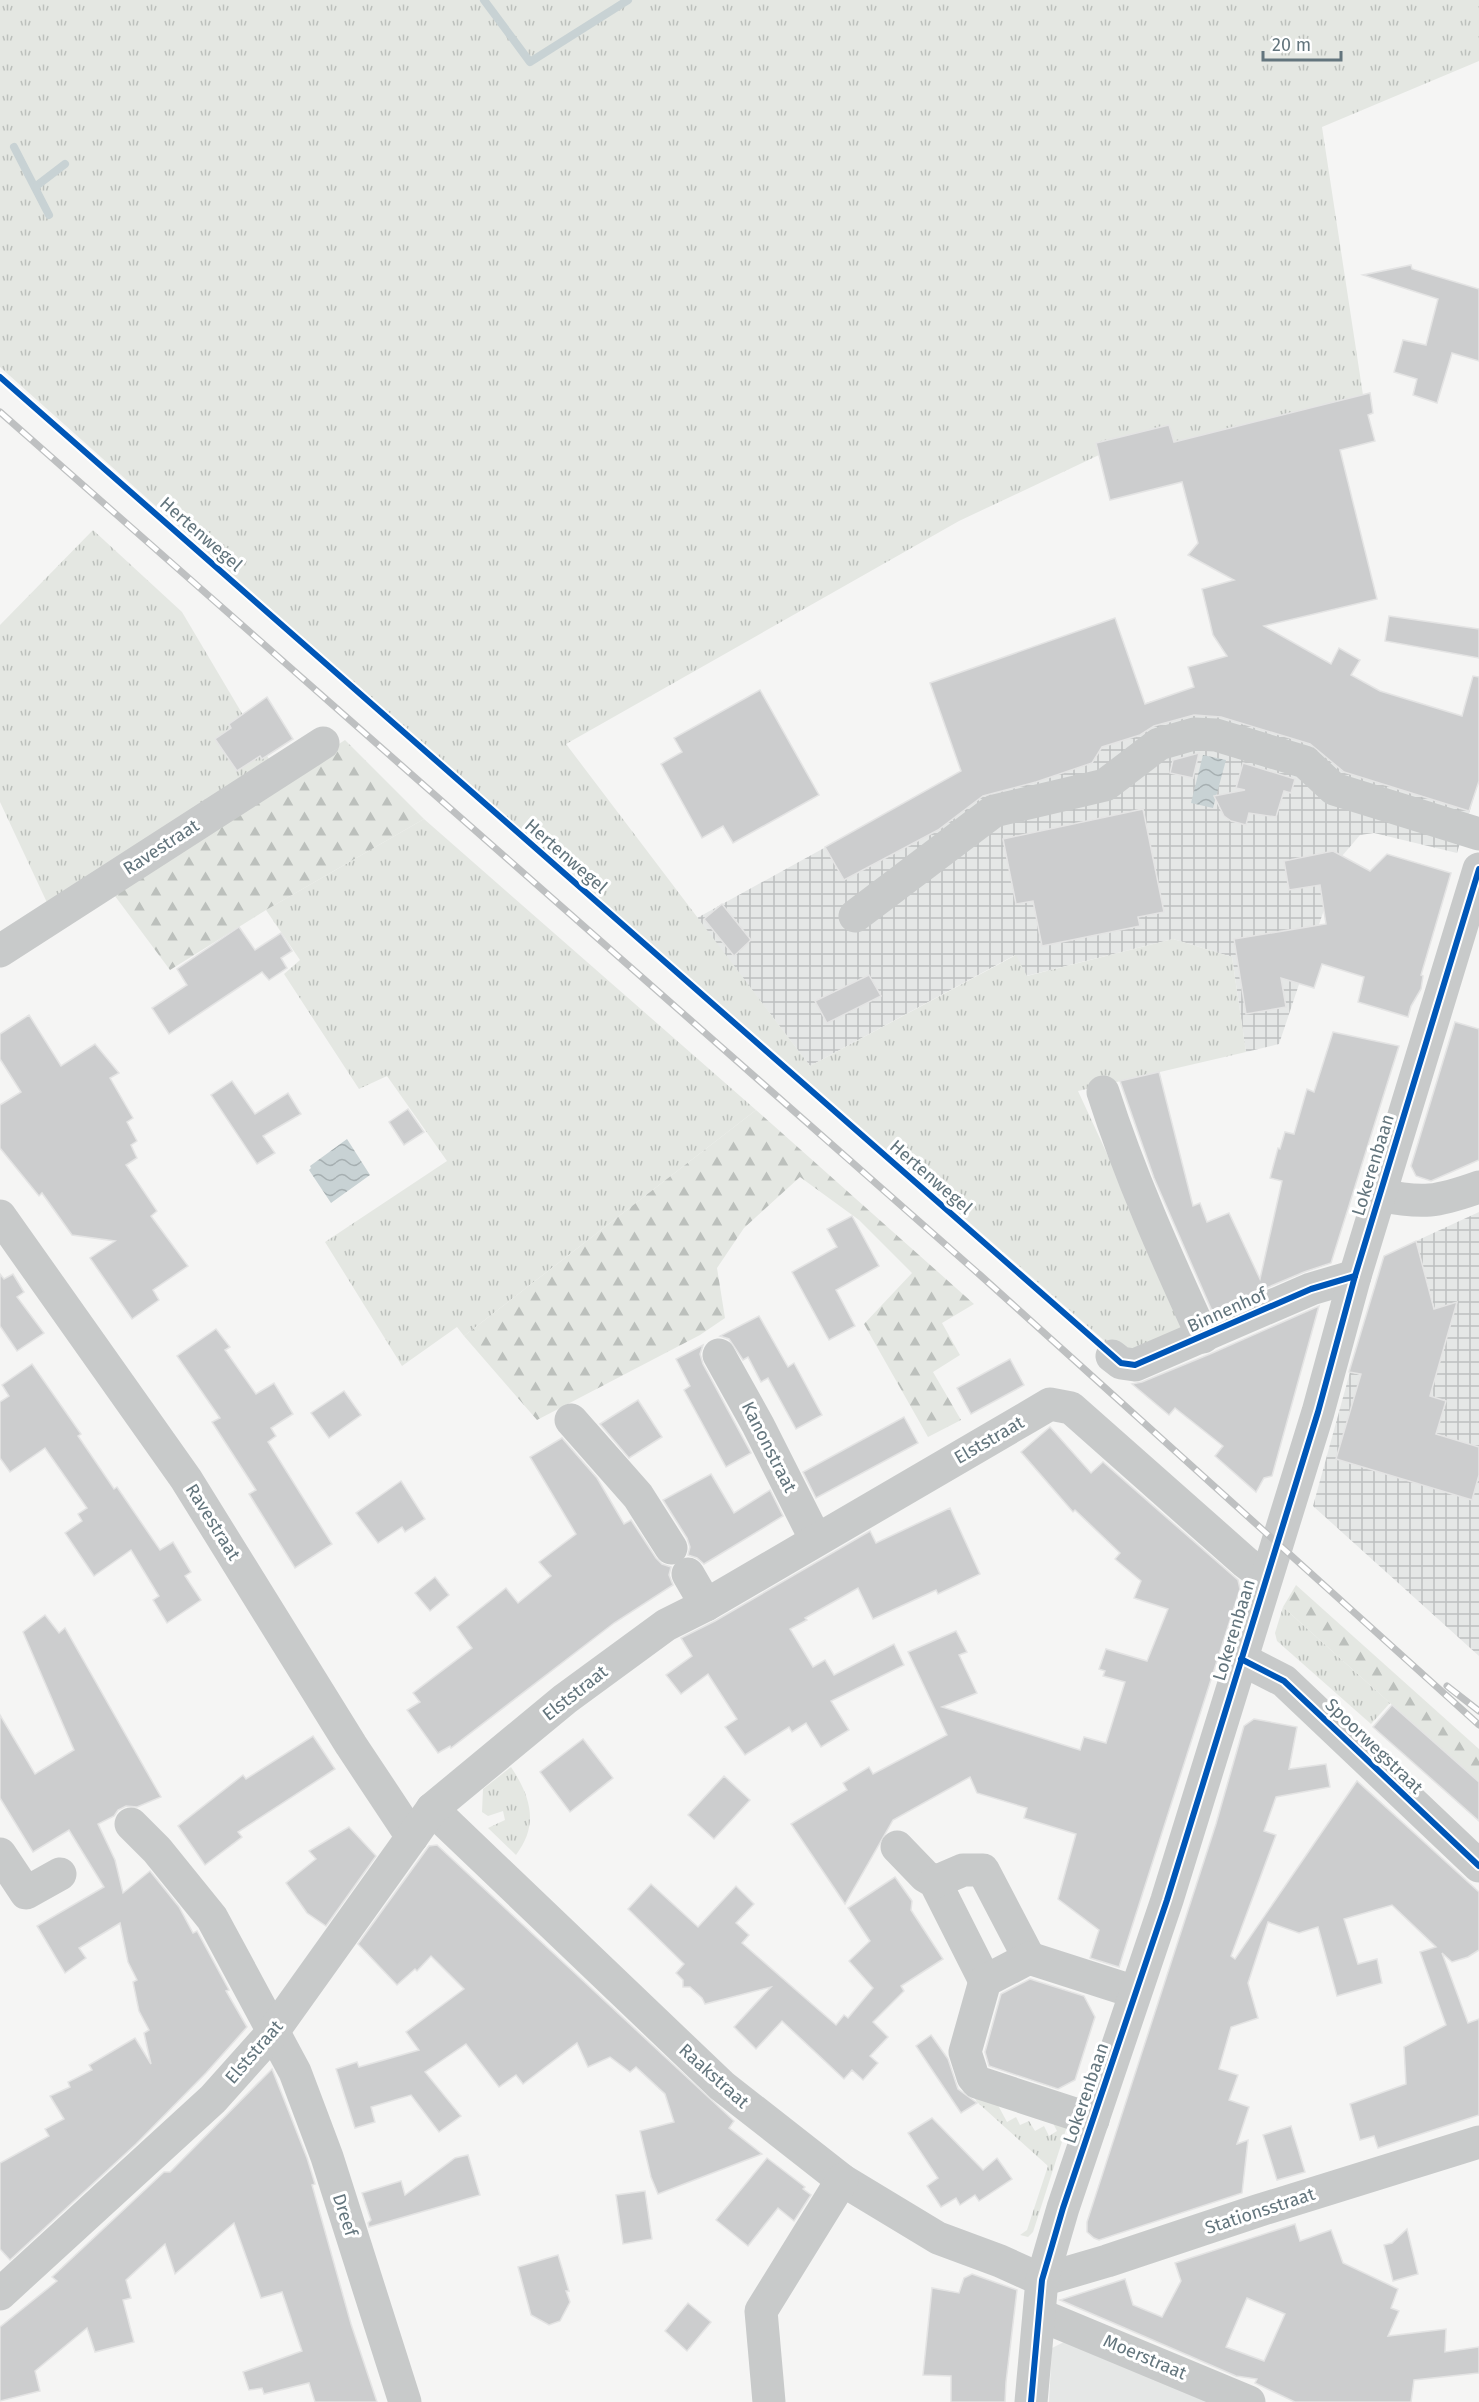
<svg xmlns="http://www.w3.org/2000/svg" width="1479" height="2402" font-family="'Fira Sans',sans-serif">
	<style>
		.built { fill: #e5e7e6 }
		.industrial { fill: url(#industrial-grid) }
		.grass { fill: url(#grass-tufts) }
		.forest { fill: url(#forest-firs) }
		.water { fill: url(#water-waves) }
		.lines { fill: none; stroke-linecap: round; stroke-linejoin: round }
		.stream { stroke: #c8d2d4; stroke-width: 8 }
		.building { fill: #cccdce; stroke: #e4e4e4; stroke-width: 1.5; fill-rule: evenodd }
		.minor { stroke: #c8caca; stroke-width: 33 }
		.rail-casing { stroke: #bec0c1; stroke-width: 7 }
		.rail { stroke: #fff; stroke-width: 4.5; stroke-dasharray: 14; stroke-linecap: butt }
		.cycleway-casing { stroke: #fff; stroke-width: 10 }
		.cycleway { stroke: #0057b8; stroke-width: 6 }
		.labels { text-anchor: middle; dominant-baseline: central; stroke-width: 6; stroke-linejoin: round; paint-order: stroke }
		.street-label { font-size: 18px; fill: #63757d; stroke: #fff }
	</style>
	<defs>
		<pattern id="industrial-grid" width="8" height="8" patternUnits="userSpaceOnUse" patternTransform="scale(1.5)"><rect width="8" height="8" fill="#e5e7e6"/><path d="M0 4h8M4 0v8" fill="none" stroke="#bdc0c0"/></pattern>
		<pattern id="grass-tufts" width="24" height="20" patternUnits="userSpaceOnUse" patternTransform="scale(1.5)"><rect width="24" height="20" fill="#e4e7e2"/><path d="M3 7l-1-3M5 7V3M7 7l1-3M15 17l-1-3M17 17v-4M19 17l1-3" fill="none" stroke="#bcc0bc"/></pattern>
		<pattern id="forest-firs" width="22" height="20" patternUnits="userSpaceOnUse" patternTransform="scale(1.5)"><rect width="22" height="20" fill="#e4e7e2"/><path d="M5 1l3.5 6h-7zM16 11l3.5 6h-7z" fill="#bcc0bc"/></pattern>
		<pattern id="water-waves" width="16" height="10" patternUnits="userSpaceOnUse" patternTransform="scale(1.5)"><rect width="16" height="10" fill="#c8d2d4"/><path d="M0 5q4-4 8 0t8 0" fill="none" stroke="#a6afb1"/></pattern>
	</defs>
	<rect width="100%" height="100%" fill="#f5f5f4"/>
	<polygon class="built" points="1068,2340 1210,2402 1049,2402 1052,2348"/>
	<g class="industrial">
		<polygon points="1307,650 1380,691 1479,721 1479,780 1457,853 1374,833 1360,835 1342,856 1279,1044 1246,1052 1232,957 1173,939 1026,976 1015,955 810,1066 697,918 998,752"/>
		<polygon points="1479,1212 1479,1656 1313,1506 1350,1372 1430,1395 1445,1346 1416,1241"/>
	</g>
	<g class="grass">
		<polygon points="0,0 1479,0 1479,61 1322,127 1363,395 1174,442 1099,455 959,521 566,744 810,1066 1016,955 1027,976 1173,939 1232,957 1246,1052 1078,1091 1187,1327 1136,1350 1107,1343 381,707 0,367"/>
		<polygon points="93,530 182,612 282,781 50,909 0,802 0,625"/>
		<polygon points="424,819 756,1110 464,1336 457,1327 402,1366 325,1242 447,1161 387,1076 359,1089 284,974 300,960 266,910"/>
		<polygon points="1283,1607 1390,1703 1371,1724 1277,1641 1275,1633"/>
		<path d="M511,1767C531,1797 539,1825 516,1855L488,1828L505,1820L503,1811L488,1816L482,1812L483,1789Z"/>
		<polygon points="967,2087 993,2096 1007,2122 1016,2117 1020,2125 1029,2121 1035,2131 1044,2126 1049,2136 1057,2131 1050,2117 1069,2120 1033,2232 1028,2237 1020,2235 1027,2230 1048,2166 977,2102"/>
	</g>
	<g class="forest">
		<polygon points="345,740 424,819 266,910 170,970 112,892"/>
		<polygon points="756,1110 974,1304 942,1323 960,1355 933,1372 961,1420 928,1437 864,1324 912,1273 859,1220 800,1177 744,1228 717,1268 725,1318 700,1335 537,1420 464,1336"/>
		<polygon points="1296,1585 1479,1749 1479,1783 1283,1607"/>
	</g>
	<g class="water">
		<polygon points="1203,755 1226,760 1213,808 1191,803"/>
		<polygon points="347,1139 370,1175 331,1203 309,1170 311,1168 310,1166"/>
	</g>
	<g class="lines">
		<g class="stream">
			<polyline points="484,0 530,62 628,0"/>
			<polyline points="14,147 49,215"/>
			<polyline points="35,187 65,164"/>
		</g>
	</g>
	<g class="building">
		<polygon points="1411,265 1412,269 1479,289 1479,361 1452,353 1437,403 1413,395 1417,379 1394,372 1403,340 1426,345 1438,299 1363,275"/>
		<polygon points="1370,393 1373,413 1368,415 1375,441 1340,450 1377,599 1264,626 1331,664 1339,648 1360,660 1351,675 1380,691 1462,716 1473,676 1479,677 1479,781 1469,811 1344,772 1310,744 1221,717 1194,715 1154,726 1140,735 1102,747 1092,763 1036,782 983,796 938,830 844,880 825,847 961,771 930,683 1115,618 1145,704 1194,687 1188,667 1227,656 1213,635 1202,589 1234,580 1188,555 1198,543 1182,482 1110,500 1096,443 1169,425 1174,442"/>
		<polygon points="1389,616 1479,629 1479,658 1385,641"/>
		<polygon points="760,690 819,795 733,843 723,826 702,838 661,764 682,752 674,738"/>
		<polygon points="267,697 293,739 262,759 260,756 237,771 215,739 231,728 229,724"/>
		<polygon points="1199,753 1193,778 1170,773 1173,760"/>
		<polygon points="1243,763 1295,779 1291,793 1284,791 1276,817 1249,813 1246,825 1231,821 1224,816 1214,796 1245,790 1236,788"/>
		<polygon points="1143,809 1164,912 1138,917 1140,926 1042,946 1033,901 1016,904 1003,839"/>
		<polygon points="1333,851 1370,871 1387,854 1451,873 1421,975 1423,976 1421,989 1411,1006 1408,1017 1358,1002 1364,977 1322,964 1314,988 1281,978 1286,1007 1246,1014 1234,939 1326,924 1320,885 1289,890 1284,861"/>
		<polygon points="722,904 751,940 734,956 704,919"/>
		<polygon points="239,927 255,950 281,933 292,951 281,958 287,968 269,980 262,972 169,1034 152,1008 187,985 177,969"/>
		<polygon points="869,975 881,996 827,1023 815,1001"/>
		<polygon points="29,1015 61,1066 95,1044 119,1073 110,1078 133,1118 127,1122 137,1141 131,1145 137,1158 126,1165 157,1211 151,1216 188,1266 153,1290 159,1300 132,1319 90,1258 115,1241 72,1235 42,1193 39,1196 0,1148 0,1105 21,1092 0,1059 0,1034"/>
		<polygon points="1455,1022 1479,1029 1479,1160 1431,1181 1416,1176 1411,1166"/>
		<polygon points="1333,1032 1399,1046 1331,1263 1304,1272 1212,1311 1154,1178 1120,1081 1159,1072 1193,1206 1200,1203 1207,1222 1229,1213 1260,1279 1282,1181 1270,1178 1278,1148 1280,1149 1285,1132 1294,1134 1307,1089 1314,1092"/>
		<polygon points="232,1081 255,1114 288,1093 301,1114 263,1136 275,1153 257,1164 211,1095"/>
		<polygon points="408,1109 424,1132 404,1145 389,1122"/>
		<polygon points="852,1216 879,1266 836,1290 855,1326 829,1340 792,1272 837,1247 827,1229"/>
		<polygon points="1416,1241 1434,1309 1457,1302 1430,1396 1446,1401 1436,1434 1479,1447 1479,1475 1472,1500 1336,1459 1361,1374 1349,1372 1384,1256"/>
		<polygon points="0,1274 4,1279 13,1274 24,1292 17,1297 44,1333 17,1351 0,1326"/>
		<polygon points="1319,1306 1272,1476 1264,1478 1256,1492 1215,1456 1223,1446 1175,1408 1169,1415 1132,1384 1142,1382 1210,1354"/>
		<polygon points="759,1316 788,1367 794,1363 822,1415 796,1429 768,1378 761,1382 748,1357 743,1360 729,1339 720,1336"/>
		<polygon points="216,1329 230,1347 225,1350 256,1394 274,1383 293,1414 271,1428 276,1436 268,1442 332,1544 295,1568 249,1494 256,1490 212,1422 220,1418 177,1356"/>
		<polygon points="703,1345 700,1354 703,1364 751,1453 726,1467 684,1390 690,1386 676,1359"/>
		<polygon points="1010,1359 1024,1385 971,1414 957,1388"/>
		<polygon points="32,1364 81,1434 78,1436 114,1489 117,1487 160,1550 173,1542 191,1572 185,1576 201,1600 167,1623 153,1600 159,1596 131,1550 94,1576 65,1533 82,1521 78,1514 87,1508 45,1448 10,1472 0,1458 0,1402 9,1396 2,1385"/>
		<polygon points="344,1391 361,1415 329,1438 311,1413"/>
		<polygon points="638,1400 662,1437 629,1458 600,1424"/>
		<polygon points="904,1417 918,1443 816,1498 803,1472"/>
		<polygon points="1050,1427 1091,1473 1103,1462 1238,1580 1240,1589 1119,1967 1090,1958 1099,1930 1058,1899 1076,1834 1024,1818 1027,1808 977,1793 970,1777 893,1820 845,1904 791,1824 847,1790 843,1783 869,1767 873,1774 947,1735 908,1652 956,1631 967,1652 959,1655 977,1693 942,1707 1080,1750 1084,1737 1106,1743 1125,1682 1103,1676 1105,1671 1099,1669 1106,1649 1147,1661 1168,1609 1134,1598 1141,1581 1115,1559 1120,1553 1075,1510 1073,1512 1021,1452"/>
		<polygon points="562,1438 597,1478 624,1524 631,1520 656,1558 662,1564 671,1567 669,1575 673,1585 614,1623 451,1748 450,1746 438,1753 407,1710 420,1702 413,1693 472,1648 457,1627 506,1588 518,1603 551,1576 539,1562 576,1534 530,1457"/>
		<polygon points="711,1474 734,1513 770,1490 783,1516 704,1564 697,1558 688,1555 690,1547 687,1538 663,1500"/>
		<polygon points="401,1481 425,1519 405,1532 402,1527 378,1543 356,1513"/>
		<polygon points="950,1508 980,1574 938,1594 936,1590 873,1619 858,1588 805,1618 807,1620 790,1629 813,1667 825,1660 834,1675 894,1644 904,1665 831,1701 849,1730 821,1747 806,1723 792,1732 789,1727 745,1755 725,1727 737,1719 708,1674 681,1694 666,1675 692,1656 681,1638 715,1621 870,1531 876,1543"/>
		<polygon points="435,1577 449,1595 430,1611 415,1593"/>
		<polygon points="45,1615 59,1633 65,1628 161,1797 137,1807 126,1806 118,1810 114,1816 98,1824 115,1860 123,1893 150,1871 179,1907 193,1933 197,1931 229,1990 226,1991 247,2027 206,2073 136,2144 10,2260 0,2249 0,2163 49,2136 45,2129 64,2119 50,2096 70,2087 68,2082 92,2070 89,2065 135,2038 151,2064 144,2033 149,2030 139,2011 133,1982 137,1980 128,1962 120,1923 79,1948 86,1958 65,1973 37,1926 104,1887 69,1830 33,1852 0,1798 0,1715 35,1774 74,1750 23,1632"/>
		<polygon points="1392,1705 1479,1782 1479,1821 1373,1727"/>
		<polygon points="1254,1719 1297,1727 1289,1769 1326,1764 1330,1787 1276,1797 1264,1831 1276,1835 1231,1956 1235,1959 1357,1781 1479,1892 1479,1950 1468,1957 1452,1962 1442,1953 1468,2023 1479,2019 1479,2115 1378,2148 1374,2136 1360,2140 1350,2104 1406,2084 1404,2047 1446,2025 1420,1952 1436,1947 1392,1905 1344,1919 1358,1964 1377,1959 1382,1983 1337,1996 1318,1927 1299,1933 1268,1922 1248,1983 1258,2018 1231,2027 1219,2069 1238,2075 1229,2100 1249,2107 1237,2144 1248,2140 1242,2193 1099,2240 1094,2238 1087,2232 1087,2222 1216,1824 1244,1726"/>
		<polygon points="313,1736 335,1769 238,1832 242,1837 205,1865 178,1826 243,1775 246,1779"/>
		<polygon points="583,1739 613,1778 570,1812 540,1772"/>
		<polygon points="724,1776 750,1800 714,1839 688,1815"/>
		<polygon points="349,1827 376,1856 326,1926 307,1913 286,1883 316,1859 309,1851"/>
		<polygon points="437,1845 734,2121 729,2128 762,2154 658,2194 651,2177 640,2131 674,2122 665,2094 636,2067 630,2072 610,2057 588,2067 577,2043 523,2084 516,2075 499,2087 466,2044 425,2072 461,2116 439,2132 411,2095 371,2107 375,2122 355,2128 336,2069 357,2062 359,2067 419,2050 406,2032 464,1989 431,1956 417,1971 415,1969 397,1985 358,1944 429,1846"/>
		<polygon points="895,1877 912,1901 911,1910 943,1959 901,1986 904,1991 873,2022 888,2037 870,2056 878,2063 863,2080 852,2070 844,2079 782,2021 756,2049 734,2027 771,1987 705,2004 702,1998 690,1987 683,1987 683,1980 676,1973 684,1964 628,1909 651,1884 698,1927 736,1886 754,1904 736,1923 749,1935 742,1943 836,2025 844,2015 848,2018 873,1988 849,1961 870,1941 848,1908"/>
		<polygon points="1030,1979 1084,1996 1095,2017 1075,2080 1058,2089 989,2066 985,2052 1001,1994"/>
		<polygon points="931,2035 948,2059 958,2089 977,2103 961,2113 916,2046"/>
		<polygon points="272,2069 307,2158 315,2184 312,2185 351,2324 377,2402 315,2402 309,2383 264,2394 262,2388 249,2390 243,2372 302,2351 282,2292 261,2298 234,2223 175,2274 165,2244 126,2280 131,2298 123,2300 134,2342 95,2352 87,2328 35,2371 40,2391 0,2401 0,2327 57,2281 52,2277 164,2172 170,2172"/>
		<polygon points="932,2118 983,2170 997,2158 1012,2179 979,2201 975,2195 960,2205 956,2198 941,2207 927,2186 938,2178 908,2133"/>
		<polygon points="1291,2126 1305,2172 1277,2180 1263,2135"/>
		<polygon points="468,2155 480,2195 369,2227 368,2223 371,2220 362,2193 401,2181 405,2195 455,2158"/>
		<polygon points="767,2158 805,2187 803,2189 811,2195 794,2221 778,2208 748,2246 716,2220"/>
		<polygon points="645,2191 652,2239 623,2244 616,2195"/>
		<path d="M1295,2224L1300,2241L1331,2230L1343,2263L1398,2289L1391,2308L1399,2311L1388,2336L1446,2329L1445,2352L1479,2347V2373L1414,2380L1411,2402H1295L1255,2383L1257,2379L1236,2376L1060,2300L1125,2279L1133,2305L1162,2317L1181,2281L1175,2263ZM1247,2298L1285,2314L1264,2361L1226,2347Z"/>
		<polygon points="1407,2229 1418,2274 1393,2281 1384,2245 1392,2243"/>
		<polygon points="558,2255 569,2291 566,2291 570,2302 560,2321 549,2325 531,2315 518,2267"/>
		<polygon points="972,2274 1017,2290 1006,2382 1005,2402 951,2402 951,2376 923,2375 932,2288 959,2293 964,2278"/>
		<polygon points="688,2303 711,2322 687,2351 665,2331"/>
	</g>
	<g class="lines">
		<g class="minor">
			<polyline points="855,916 994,811 1105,785 1159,744 1194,734 1216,735 1305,762 1334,789 1479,834"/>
			<polyline points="0,951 323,743"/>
			<path d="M1103,1092C1130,1176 1166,1256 1203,1337"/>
			<path d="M1379,1195C1423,1204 1437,1202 1479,1187"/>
			<polyline points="0,1216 186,1479 351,1745 412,1837"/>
			<polyline points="719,1355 758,1425 816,1540"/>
			<polyline points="1112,1356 1121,1363 1135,1365 1311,1289 1355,1276"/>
			<polyline points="571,1420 638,1496 671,1548"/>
			<polyline points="688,1574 706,1605"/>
			<polyline points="1241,1659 1284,1681 1479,1866"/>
			<polyline points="432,1809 722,2086 842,2180 938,2238 1000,2261 1042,2280"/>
			<polyline points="131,1824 157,1850 212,1918 295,2072 327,2157 405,2402"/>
			<polyline points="897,1847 925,1876 935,1882 985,1981"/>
			<polyline points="0,1854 26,1893 60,1874"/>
			<polyline points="935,1882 963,1870 983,1870 1029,1958"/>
			<polyline points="1093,2120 977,2082 973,2077 965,2052 985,1981 1029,1958 1135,1992"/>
			<polyline points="1042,2280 1107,2261 1257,2211 1479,2142"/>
			<polyline points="0,2294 213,2099 272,2033 432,1809 565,1699 666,1625 706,1605 1028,1417 1050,1404 1071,1408 1245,1562 1266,1578"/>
			<polyline points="1040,2315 1249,2402"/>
			<polyline points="769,2402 761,2311 842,2180"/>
			<polyline points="1031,2402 1042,2280 1063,2208 1167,1900 1318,1412 1355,1276 1479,869"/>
		</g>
		<g class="rail-casing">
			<g id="rail">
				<polyline points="0,412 980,1275 1479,1725"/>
				<polyline points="1447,1686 1479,1711"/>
			</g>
		</g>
		<use href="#rail" class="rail"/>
		<g class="cycleway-casing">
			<g id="cycleway">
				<polyline points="0,377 1121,1363 1135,1365 1311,1289 1355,1276"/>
				<polyline points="1241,1659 1284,1681 1479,1866"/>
				<polyline points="1031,2402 1042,2280 1063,2208 1167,1900 1318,1412 1355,1276 1479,869"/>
			</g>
		</g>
		<use href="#cycleway" class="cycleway"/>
	</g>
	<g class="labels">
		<g class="street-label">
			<text transform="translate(201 534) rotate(41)">Hertenwegel</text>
			<text transform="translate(161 847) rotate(-33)">Ravestraat</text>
			<text transform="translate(566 856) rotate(41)">Hertenwegel</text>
			<text transform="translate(1373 1165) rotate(-73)">Lokerenbaan</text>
			<text transform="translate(931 1177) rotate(41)">Hertenwegel</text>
			<text transform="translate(1227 1310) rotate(-24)">Binnenhof</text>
			<text transform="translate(989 1440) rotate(-30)">Elststraat</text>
			<text transform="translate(769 1447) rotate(63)">Kanonstraat</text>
			<text transform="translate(213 1522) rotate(58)">Ravestraat</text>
			<text transform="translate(1234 1630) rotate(-73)">Lokerenbaan</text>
			<text transform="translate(575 1693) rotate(-38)">Elststraat</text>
			<text transform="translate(1374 1746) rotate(44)">Spoorwegstraat</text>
			<text transform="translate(254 2052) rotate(-49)">Elststraat</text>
			<text transform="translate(714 2076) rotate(42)">Raakstraat</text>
			<text transform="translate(1086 2093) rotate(-71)">Lokerenbaan</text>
			<text transform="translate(1260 2211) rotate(-18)">Stationsstraat</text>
			<text transform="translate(345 2215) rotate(72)">Dreef</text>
			<text transform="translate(1145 2357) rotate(23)">Moerstraat</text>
		</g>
	</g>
	<path d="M1263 51v9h78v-9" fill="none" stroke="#63757d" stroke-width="3"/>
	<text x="1272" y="51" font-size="18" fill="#63757d" stroke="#ffffff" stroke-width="4.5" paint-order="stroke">20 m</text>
</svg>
